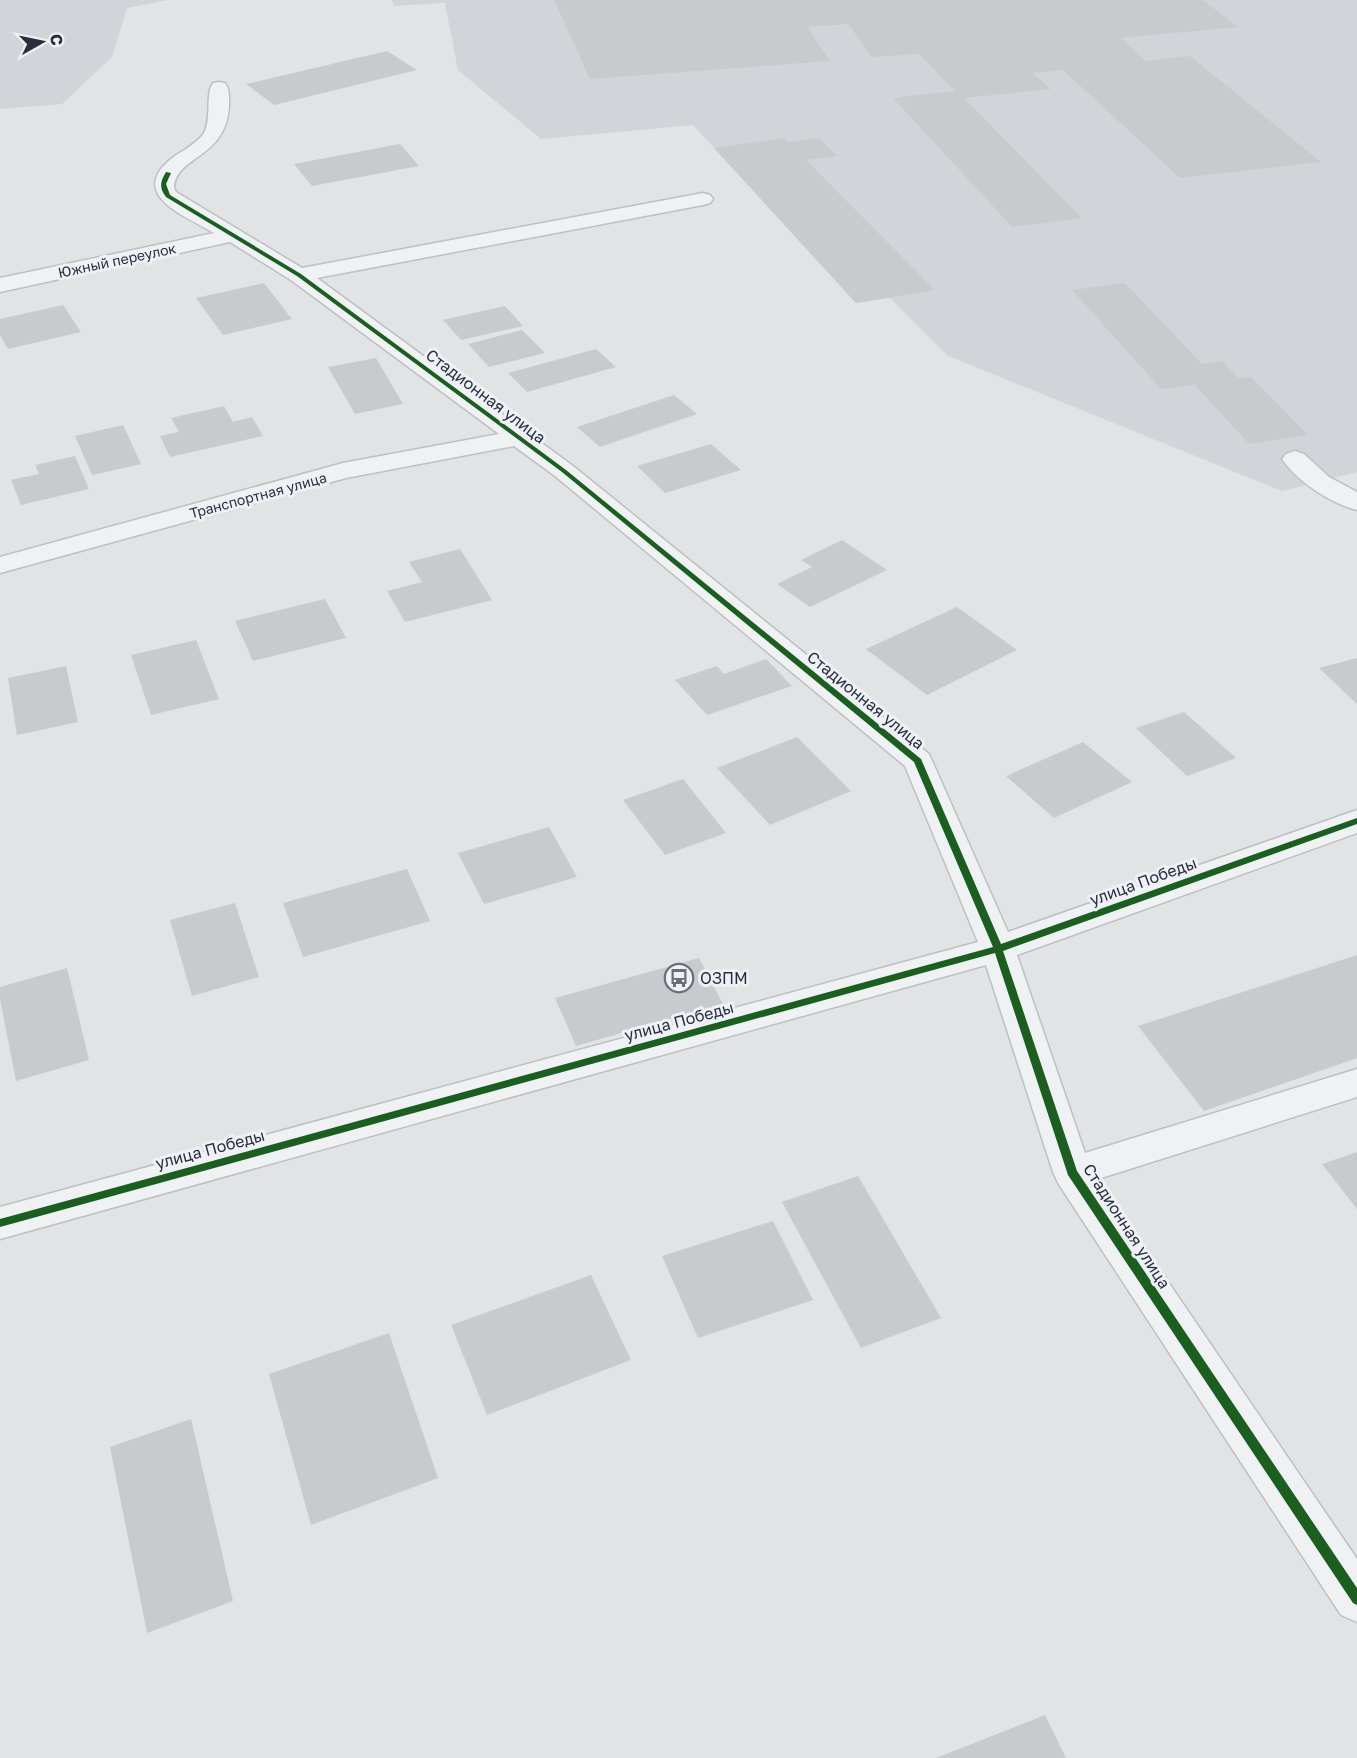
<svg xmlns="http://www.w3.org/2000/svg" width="1357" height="1758" font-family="'Golos Text',sans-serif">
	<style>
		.built { fill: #d1d4d9 }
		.building { fill: #c8cbce }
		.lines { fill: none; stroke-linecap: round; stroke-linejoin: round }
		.minor-casing { stroke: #bebfc2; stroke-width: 3 }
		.minor { fill: #f0f1f2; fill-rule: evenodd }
		.cycleway-casing { stroke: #eef1f5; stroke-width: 4 }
		.cycleway { fill: #1b5e20; fill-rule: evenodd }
		.labels { text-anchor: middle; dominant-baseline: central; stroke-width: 6; stroke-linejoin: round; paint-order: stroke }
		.far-street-label { font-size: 14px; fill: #292f3d; stroke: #eef1f5 }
		.street-label { font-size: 16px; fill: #292f3d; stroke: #eef1f5 }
		.poi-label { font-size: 16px; fill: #292f3d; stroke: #eef1f5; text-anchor: start }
	</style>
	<rect width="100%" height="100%" fill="#e1e3e5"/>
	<g class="built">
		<polygon points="0,0 168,0 127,8 112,57 62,104 0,109"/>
		<polygon points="392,0 1357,0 1357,472 1282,491 948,356 890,298 856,303 693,125 541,139 458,70 445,3 394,6"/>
	</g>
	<g class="building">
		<polygon points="554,0 1203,0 1238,27 1121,38 1146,61 1190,56 1321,162 1180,178 1063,70 1033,73 1051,89 964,98 1082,218 1012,227 893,98 955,91 919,54 872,57 848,24 807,27 830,61 590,79"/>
		<polygon points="387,51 417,70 274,105 246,84"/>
		<polygon points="784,138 789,142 819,138 837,156 806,160 935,290 856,303 714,148"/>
		<polygon points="400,144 419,166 312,186 294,164"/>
		<polygon points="264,283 292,319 223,335 196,298"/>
		<polygon points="1125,283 1202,364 1222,361 1239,378 1251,377 1308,435 1249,444 1195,385 1161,389 1072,290"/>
		<polygon points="63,305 81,332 8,349 0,335 0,319"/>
		<polygon points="505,306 523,326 461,340 443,320"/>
		<polygon points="522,330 545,353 489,367 468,344"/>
		<polygon points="596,349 616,367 527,392 508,373"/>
		<polygon points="376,358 403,404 355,414 328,367"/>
		<polygon points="674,395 697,414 600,447 577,427"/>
		<polygon points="224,406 233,422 252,417 263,436 170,457 160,436 179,432 171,418"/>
		<polygon points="123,425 141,464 92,475 75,436"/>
		<polygon points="711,444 741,470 665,493 637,466"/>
		<polygon points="75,456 89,489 21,505 11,480 39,474 35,465"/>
		<polygon points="842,540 887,570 810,607 777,584 812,567 801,560"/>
		<polygon points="460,549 492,600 405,622 387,591 422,582 409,562"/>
		<polygon points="325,599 346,638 253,661 235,621"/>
		<polygon points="957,607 1017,650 927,695 866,649"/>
		<polygon points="196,640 219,699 151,715 131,655"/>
		<polygon points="1357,658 1357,704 1319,668"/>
		<polygon points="766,659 792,686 707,715 675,680 717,666 724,674"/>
		<polygon points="66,666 78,722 17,735 8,678"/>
		<polygon points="1184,712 1236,758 1187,776 1136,728"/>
		<polygon points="797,737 851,791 770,825 717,768"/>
		<polygon points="1083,742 1132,782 1054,818 1006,776"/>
		<polygon points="683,779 726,833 665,855 623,800"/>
		<polygon points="549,827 577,877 484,904 458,853"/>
		<polygon points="407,869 430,921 303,957 283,903"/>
		<polygon points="235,903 259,977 192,996 170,920"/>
		<polygon points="1357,955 1357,1058 1204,1111 1138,1026"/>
		<polygon points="699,958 723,1004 576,1046 555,998"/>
		<polygon points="67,968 89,1060 16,1081 0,999 0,987"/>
		<polygon points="1357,1152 1357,1209 1322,1164"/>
		<polygon points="858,1176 941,1318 861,1348 782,1202"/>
		<polygon points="773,1221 813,1300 698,1338 662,1256"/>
		<polygon points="591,1275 631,1360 487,1415 451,1325"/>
		<polygon points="389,1333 438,1478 311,1525 269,1374"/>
		<polygon points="191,1419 233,1601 147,1633 110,1447"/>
		<polygon points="1045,1715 1066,1758 936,1758"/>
	</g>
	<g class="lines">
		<g class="minor-casing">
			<g id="minor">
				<path d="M219,82L225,83C230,89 229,98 229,106C226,159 177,155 174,187L176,192L302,268L703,193L710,195L713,199L710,203L703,205L317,278L573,466L929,754L1008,932L1357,810V833L1017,955L1085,1153L1357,1069V1097L1098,1179L1357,1559V1622L1341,1615L1058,1183L1053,1172L986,965L0,1239V1207L978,942L905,766L555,476L514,446L346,478L0,573V557L343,463L499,434L291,280L230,242L0,292V278L214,233C186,216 127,195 171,159C181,151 197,144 204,133C212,118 205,94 213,83Z"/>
				<path d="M1295,451L1304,454L1329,477L1357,492V510C1330,503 1298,482 1282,459L1286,454Z"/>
			</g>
		</g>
		<use href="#minor" class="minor"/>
		<g class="cycleway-casing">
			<path id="cycleway" d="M166,172L171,173L166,184L170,195L301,274L566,470L921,759L1001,944L1357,818V824L1003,951L1077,1171L1357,1588V1605L1353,1603L1068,1175L995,953L0,1227V1219L993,947L914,762L562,472L297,276L166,197C159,188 160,182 166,172Z"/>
		</g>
		<use href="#cycleway" class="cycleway"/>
	</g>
	<defs>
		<g id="bus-ring" transform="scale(1.5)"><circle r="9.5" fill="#eef1f5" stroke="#696e78" stroke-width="1.5"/><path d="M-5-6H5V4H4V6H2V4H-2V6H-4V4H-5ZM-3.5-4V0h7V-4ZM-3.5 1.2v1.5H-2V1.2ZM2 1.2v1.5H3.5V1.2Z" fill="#696e78"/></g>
	</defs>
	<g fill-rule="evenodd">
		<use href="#bus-ring" x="679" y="978"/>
	</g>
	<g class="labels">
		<g class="far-street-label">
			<text transform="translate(117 260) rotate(-12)">Южный переулок</text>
			<text transform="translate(258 495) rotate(-15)">Транспортная улица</text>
		</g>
		<g class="street-label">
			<text transform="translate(486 396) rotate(37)">Стадионная улица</text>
			<text transform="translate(866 700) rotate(39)">Стадионная улица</text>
			<text transform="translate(1143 881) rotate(-20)">улица Победы</text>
			<text transform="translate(679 1021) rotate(-15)">улица Победы</text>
			<text transform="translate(210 1149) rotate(-15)">улица Победы</text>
			<text transform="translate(1127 1226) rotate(57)">Стадионная улица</text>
		</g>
		<g class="poi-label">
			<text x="700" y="978">ОЗПМ</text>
		</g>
	</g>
	<g transform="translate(42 42) rotate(81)" stroke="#eef1f5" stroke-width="4.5" paint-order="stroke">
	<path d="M0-4.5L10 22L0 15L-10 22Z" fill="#292f3d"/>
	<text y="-9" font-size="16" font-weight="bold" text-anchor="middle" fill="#292f3d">С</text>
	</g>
</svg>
